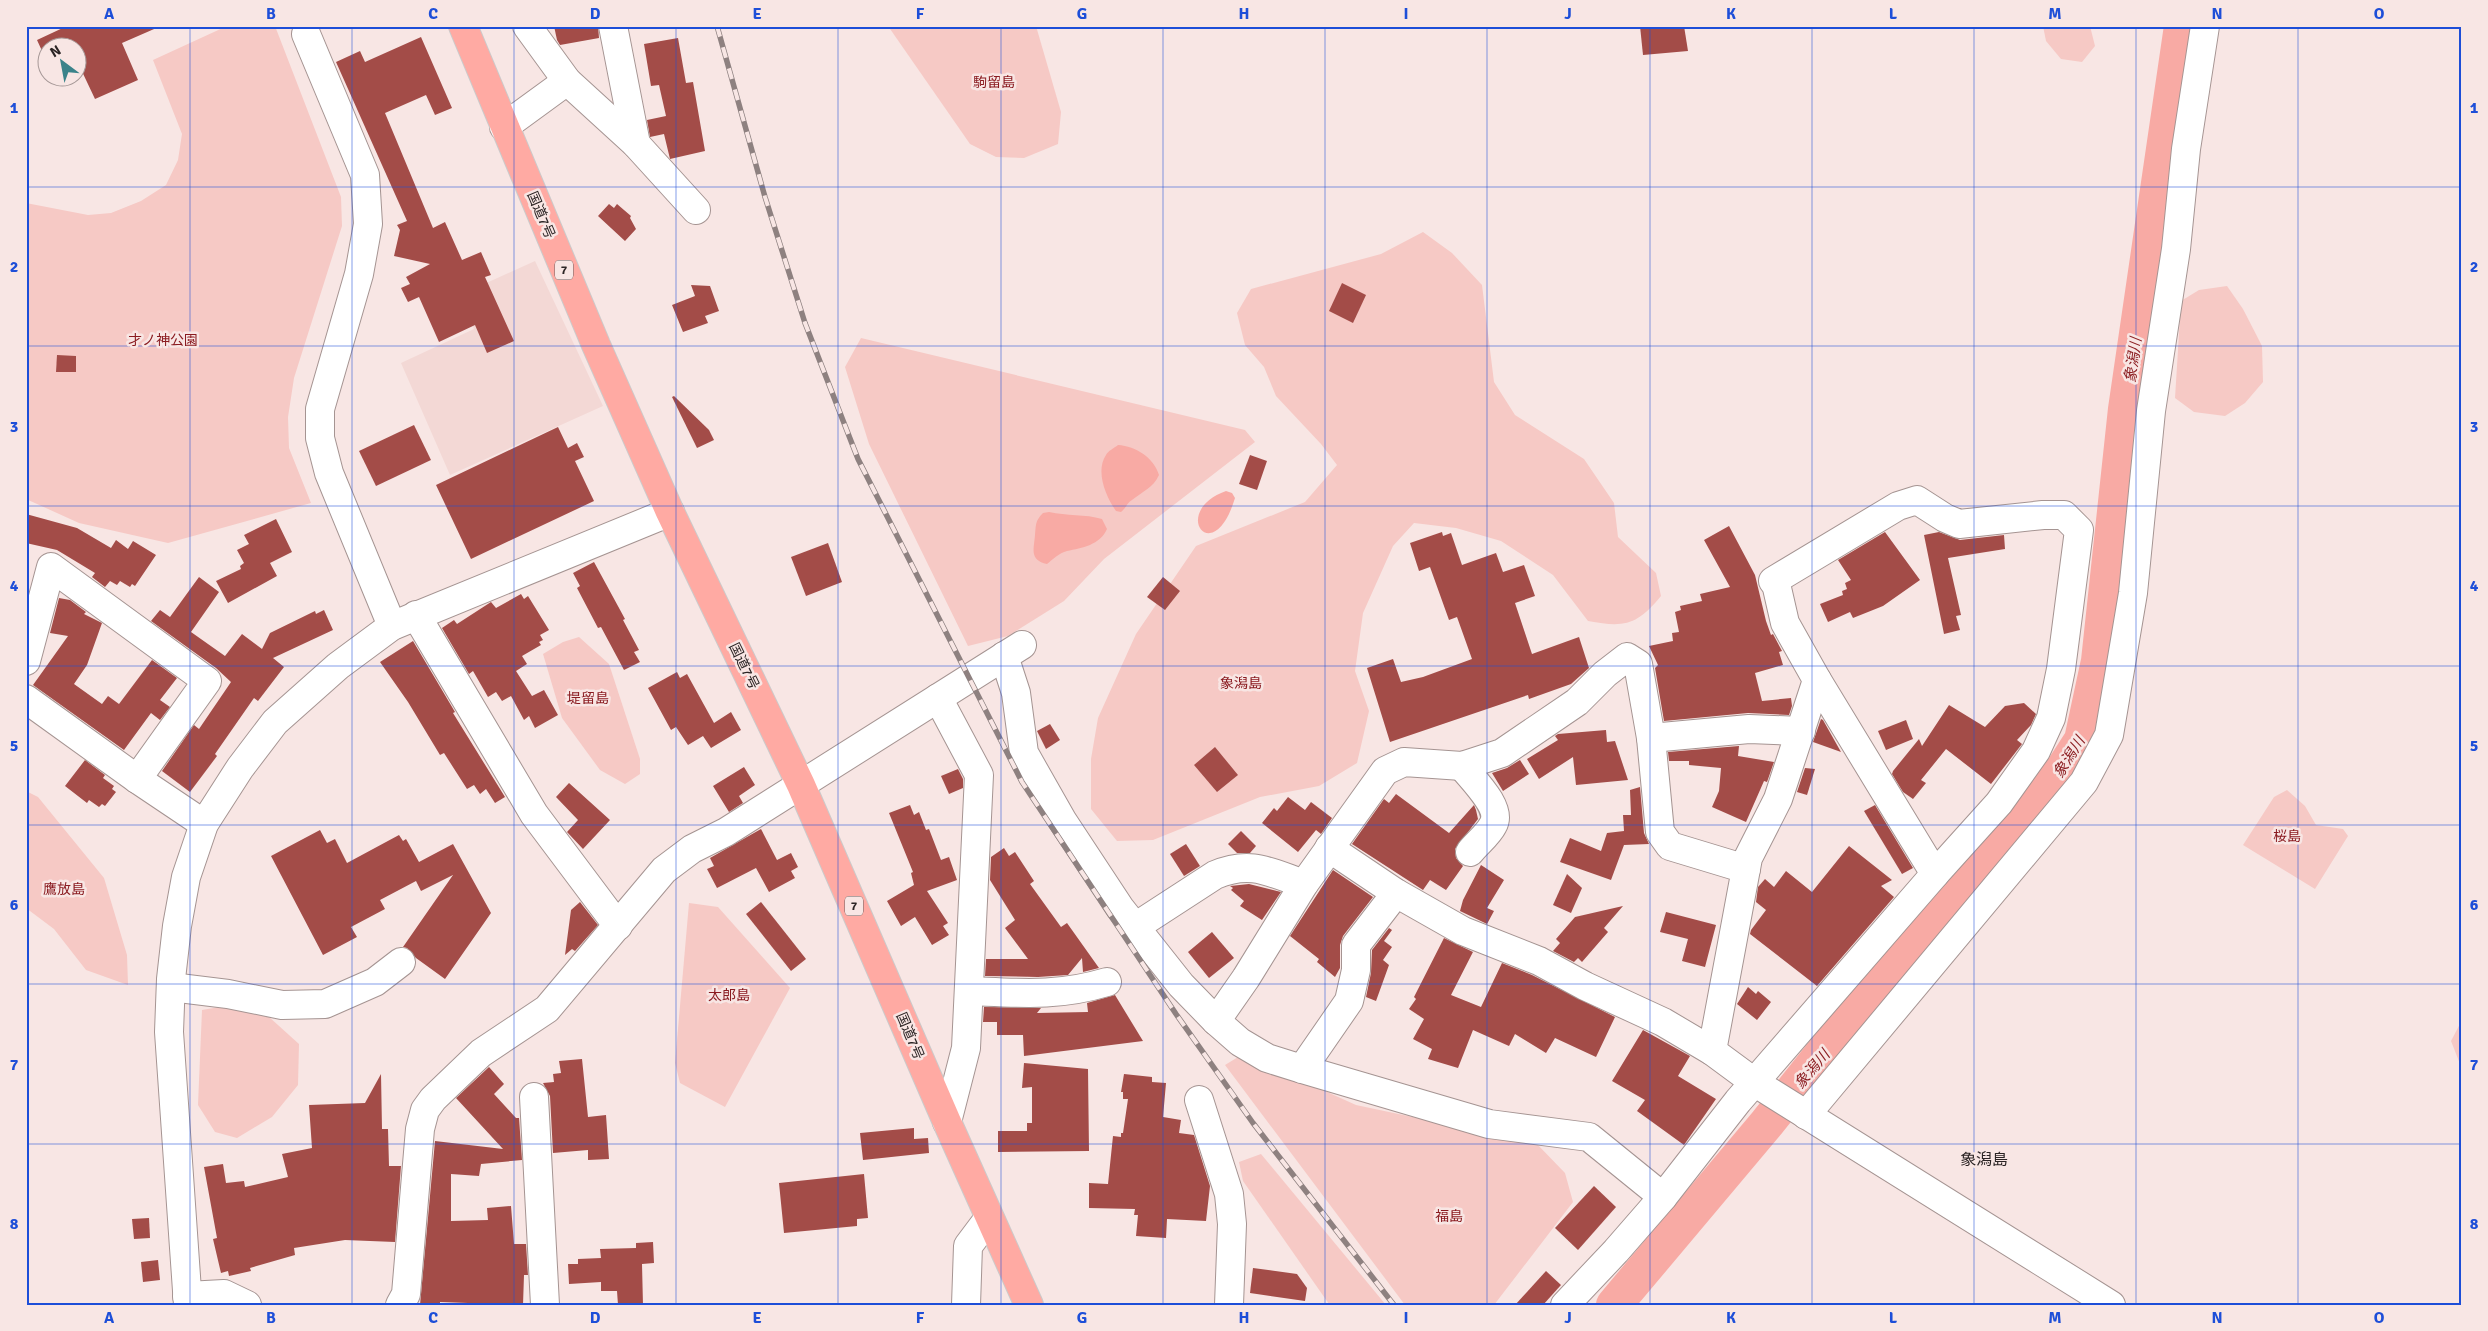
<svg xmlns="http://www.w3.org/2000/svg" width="2488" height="1331" font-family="Signika,'Noto Sans JP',sans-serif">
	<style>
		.built { fill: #f3d8d5 }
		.green { fill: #f6c9c5 }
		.water { fill: #f8aaa4 }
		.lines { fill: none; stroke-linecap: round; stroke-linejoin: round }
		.river { stroke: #f8aaa4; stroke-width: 36 }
		.building { fill: #a34c48 }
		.minor-casing { stroke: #a59492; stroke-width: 30 }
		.highway-casing { stroke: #cccaca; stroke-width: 30 }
		.minor { stroke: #fff; stroke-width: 28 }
		.highway { stroke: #ffaaa3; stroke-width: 28 }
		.rail-casing { stroke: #8e8180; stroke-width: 5.5 }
		.rail { stroke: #f8e6e4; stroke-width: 4; stroke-dasharray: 11; stroke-linecap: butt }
		.grid { fill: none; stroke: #1d4ed8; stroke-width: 1; stroke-opacity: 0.55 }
		.labels { text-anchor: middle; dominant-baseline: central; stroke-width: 5; stroke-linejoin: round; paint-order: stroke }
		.shield { fill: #f8e6e4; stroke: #685e5e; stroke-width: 1 }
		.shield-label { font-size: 12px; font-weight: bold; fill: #2b2424 }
		.park-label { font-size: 14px; fill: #8a1b20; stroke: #f8e6e4 }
		.street-label { font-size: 14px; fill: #2b2424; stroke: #f8e6e4 }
		.water-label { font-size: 15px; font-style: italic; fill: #8c1e22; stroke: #f8e6e4 }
		.quarter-label { font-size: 16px; fill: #2b2424; stroke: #f8e6e4 }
		.neatline { fill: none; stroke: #1d4ed8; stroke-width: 2 }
		.grid-label { font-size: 16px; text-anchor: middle; font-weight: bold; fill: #1d4ed8 }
	</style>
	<rect width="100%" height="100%" fill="#f8e6e4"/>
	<polygon class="built" points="535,261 603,406 450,475 401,363 474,329 460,295"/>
	<g class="green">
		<polygon points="227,26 275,26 341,197 342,226 294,378 288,417 289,448 311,503 168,543 79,523 26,499 26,203 88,215 111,213 141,201 166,185 178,160 182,134 153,60"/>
		<polygon points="888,26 1036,26 1061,112 1058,144 1024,158 996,157 970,144"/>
		<polygon points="2043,26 2090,26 2095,46 2082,62 2061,59 2046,41"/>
		<path d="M1423,232L1452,253L1482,285L1494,382L1515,415L1584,459L1614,503L1618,537L1656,573L1661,596C1637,625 1625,628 1588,621L1553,575L1501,541L1456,528L1414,523L1393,546L1363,613L1355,671L1369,711L1357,763L1319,786L1260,797L1153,840L1117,841L1091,809V759L1098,718L1136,634L1196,546L1305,502L1337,465L1321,444L1276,396L1264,367L1245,345L1237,313L1251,289L1381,254Z"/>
		<polygon points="2227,286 2243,309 2262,346 2263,382 2245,403 2225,416 2194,412 2175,398 2181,301 2199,290"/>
		<polygon points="861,338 1245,430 1255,442 1104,559 1064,601 1008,636 968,646 869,444 845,367"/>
		<polygon points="579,637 609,664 640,759 640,774 625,784 600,770 562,718 543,654 563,642"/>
		<polygon points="2287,790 2305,806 2316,825 2343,829 2348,836 2315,889 2243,845 2274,797"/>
		<polygon points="26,791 38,797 104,878 127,955 128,985 86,970 54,929 26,908"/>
		<polygon points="689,903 718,907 790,988 725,1107 680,1083 675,1063"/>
		<polygon points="225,1006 258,1007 299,1044 298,1085 272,1117 237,1138 215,1132 198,1105 202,1010"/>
		<polygon points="2462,1020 2462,1069 2451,1041"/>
		<polygon points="1243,1054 1356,1105 1536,1143 1565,1173 1573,1202 1494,1305 1405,1305 1225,1065"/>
		<polygon points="1261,1154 1386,1305 1329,1304 1243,1181 1239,1162"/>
	</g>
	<g class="water">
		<path d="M1118,445C1136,446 1154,458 1159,475C1153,488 1143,491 1132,500C1127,503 1126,508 1121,512L1116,511C1106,497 1095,471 1106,455C1108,451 1114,448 1118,445Z"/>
		<path d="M1226,491L1232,493L1235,498C1213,571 1169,511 1226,491Z"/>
		<path d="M1049,512C1067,516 1085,514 1102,519L1107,529C1100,545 1082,548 1067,551C1059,553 1052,560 1047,564C1029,560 1034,549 1035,535C1036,525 1035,521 1043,513Z"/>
	</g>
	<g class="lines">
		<polyline class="river" points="1614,1305 1767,1123 1835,1038 2062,771 2082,740 2099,661 2126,409 2182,26"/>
	</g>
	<g class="building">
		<polygon points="67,26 161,26 122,43 138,80 95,99 78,63 78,48 48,48 48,64 37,40"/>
		<polygon points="554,26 598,26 599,38 560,45 557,40"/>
		<polygon points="1640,26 1684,26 1688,51 1643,55"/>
		<polygon points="421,37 452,108 435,115 426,95 385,113 433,228 445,222 462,260 481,252 491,275 485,277 514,341 487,353 475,325 439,342 419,297 408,302 401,288 410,284 406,277 430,264 394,256 400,230 397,225 407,221 336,62 360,51 365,62"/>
		<polygon points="678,38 686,83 693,82 705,151 670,159 664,134 650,137 647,120 666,116 659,85 651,86 644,44"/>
		<polygon points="609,204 614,208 617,204 631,216 630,218 636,229 625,241 598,216"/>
		<polygon points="1342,283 1366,295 1353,323 1329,311"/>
		<polygon points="691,285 710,286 719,311 705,316 708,323 683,332 672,305 695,296"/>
		<polygon points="57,355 76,356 76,372 56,372"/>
		<polygon points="674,396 709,430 714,440 697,448 672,397"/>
		<polygon points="414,425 431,460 376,486 359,451"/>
		<polygon points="558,427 568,448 577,443 584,457 575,461 594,501 471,559 436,485"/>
		<polygon points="1250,455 1267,461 1257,490 1239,484"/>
		<polygon points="26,514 77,528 111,548 116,540 128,549 133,541 156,555 135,586 132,584 130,587 120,581 117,585 110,581 105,587 92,577 95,573 57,550 26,543"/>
		<polygon points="276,519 292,552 270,563 277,576 228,603 216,581 241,569 240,566 244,563 237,550 249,544 244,535"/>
		<polygon points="1729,526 1755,575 1766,621 1771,635 1773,634 1782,651 1779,652 1783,665 1755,673 1762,701 1791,698 1792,706 1789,715 1748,713 1664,721 1655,668 1658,665 1649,646 1673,641 1672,633 1679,632 1675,612 1681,610 1680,606 1702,601 1700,594 1730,587 1704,540"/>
		<polygon points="1442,532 1443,536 1451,533 1462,565 1496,553 1503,572 1524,565 1535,596 1515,603 1532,654 1579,637 1589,668 1571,684 1529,699 1528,695 1390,742 1367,668 1393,659 1401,682 1423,677 1472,659 1457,617 1449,620 1430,567 1419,571 1410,543"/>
		<polygon points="1885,532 1920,580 1883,606 1853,618 1850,612 1828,622 1820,604 1843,595 1842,591 1847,589 1845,583 1851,580 1838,560"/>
		<polygon points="1939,532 1960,540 2004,535 2005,549 1948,558 1961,615 1956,616 1960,630 1944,634 1924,535"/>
		<polygon points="828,543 842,582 806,596 791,557"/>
		<polygon points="594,562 625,619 623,620 639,650 634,652 640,662 624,670 601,627 598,628 577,588 580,586 573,573"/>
		<polygon points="199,577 219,592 191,632 225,656 242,634 262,649 270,633 315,611 316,614 324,610 333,630 273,658 284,667 258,701 254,698 215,754 217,756 190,792 162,771 194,725 199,729 231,682 216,668 151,621 160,610 170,617"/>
		<polygon points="1163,577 1180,591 1165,610 1147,597"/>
		<polygon points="521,594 524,599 528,596 549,630 540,635 543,640 539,642 541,645 522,656 527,664 516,671 532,696 544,690 558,715 535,728 529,716 524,720 511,696 502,701 496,692 488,697 473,671 469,674 442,628 454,620 457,624 491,602 496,608"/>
		<polygon points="59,598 70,600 86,612 84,614 102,623 87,665 74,684 102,704 108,696 119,704 152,660 177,678 160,700 170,707 160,720 151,713 124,750 33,685 68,636 50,633"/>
		<polygon points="413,641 455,712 453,713 505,797 495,803 486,789 480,794 474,785 467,789 444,753 440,755 408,702 380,662"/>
		<polygon points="677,672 680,678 687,674 714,723 731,712 741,730 711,748 703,736 688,745 676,727 671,730 648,688"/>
		<polygon points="2024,703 2036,714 2031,725 2017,740 2022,744 1991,784 1946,749 1921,780 1926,783 1913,799 1903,792 1892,774 1893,771 1919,739 1922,746 1949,705 1985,727 2005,706"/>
		<polygon points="1821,719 1823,720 1841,752 1813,742"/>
		<polygon points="1906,720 1913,739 1886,750 1878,731"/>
		<polygon points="1050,724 1060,740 1046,749 1037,731"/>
		<polygon points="1606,730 1607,742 1615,741 1628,780 1576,785 1573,757 1539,779 1527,759 1558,740 1555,736 1558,734"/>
		<polygon points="1739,746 1738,756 1774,762 1767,782 1764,781 1746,822 1712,807 1719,791 1721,768 1689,765 1689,761 1669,761 1668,752"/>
		<polygon points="1215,747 1238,775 1217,792 1194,765"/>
		<polygon points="85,760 105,775 103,778 114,786 112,789 116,792 105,806 102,804 99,807 89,800 87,803 65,786"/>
		<polygon points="1520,760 1529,774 1503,791 1492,773 1507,768"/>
		<polygon points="744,767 755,785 739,796 743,803 729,812 713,786"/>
		<polygon points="1805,768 1815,769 1807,795 1797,792"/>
		<polygon points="958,769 963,779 963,788 949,794 941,776"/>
		<polygon points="569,783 610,820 583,849 567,832 578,820 556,797"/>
		<polygon points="1640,787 1644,833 1649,844 1624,845 1611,880 1560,862 1570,838 1601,851 1607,833 1624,831 1623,815 1631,815 1630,790"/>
		<polygon points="1396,794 1449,833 1474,805 1476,810 1478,819 1455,849 1456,858 1463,866 1446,890 1430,880 1423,890 1352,844 1384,799 1389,803"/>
		<polygon points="1288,797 1305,810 1311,802 1332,818 1321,834 1316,830 1298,852 1262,823 1274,808 1277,811"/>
		<polygon points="910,805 914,815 919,812 926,830 929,829 941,860 949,857 957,880 927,891 948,923 943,926 949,935 932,945 915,917 901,926 887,901 914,885 911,873 913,872 889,813"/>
		<polygon points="1875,805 1913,868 1902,874 1864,811"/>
		<polygon points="761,829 777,860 791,853 798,867 791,871 795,878 769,892 756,868 717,888 707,869 714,866 710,858"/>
		<polygon points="320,830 327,843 335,839 347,863 399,835 403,841 406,839 419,862 453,844 491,913 445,979 416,958 407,948 403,947 453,875 421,891 416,881 380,900 385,909 351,927 357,937 323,955 271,856"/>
		<polygon points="1241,831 1256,846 1250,853 1237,853 1228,844"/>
		<polygon points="1186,844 1200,866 1184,876 1170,854"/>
		<polygon points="1849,846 1892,880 1881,886 1894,897 1817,986 1750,934 1751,930 1766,910 1756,902 1758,887 1765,879 1774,887 1786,871 1812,892"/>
		<polygon points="1004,848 1009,856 1015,852 1034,881 1030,884 1061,927 1067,923 1099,968 1083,972 1082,958 1068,975 1038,977 985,976 986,959 1028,959 1005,928 1015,920 990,880 991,857"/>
		<polygon points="1481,865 1504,880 1487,908 1494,911 1487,924 1460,911 1463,900"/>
		<polygon points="1333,870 1373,897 1343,936 1340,945 1340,968 1335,977 1317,962 1319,959 1290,936"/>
		<polygon points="1567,874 1582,888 1571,913 1553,905"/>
		<polygon points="1249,884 1281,892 1262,920 1240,906 1244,901 1231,890 1233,888 1230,886"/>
		<polygon points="580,902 598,925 575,951 572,949 565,955 571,910"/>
		<polygon points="761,902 806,959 791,971 746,914"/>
		<polygon points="1623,906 1604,928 1608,932 1582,962 1578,958 1574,962 1553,951 1560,943 1556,939 1575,917"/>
		<polygon points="1666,912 1716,925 1705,967 1682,961 1688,939 1660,932"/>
		<polygon points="1389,928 1392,930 1384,941 1392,947 1383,960 1389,965 1376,1001 1366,997 1371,973 1372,950"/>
		<polygon points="1212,932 1234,958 1209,978 1188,952"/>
		<polygon points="1444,938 1473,952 1451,995 1481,1007 1502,963 1532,975 1615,1017 1596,1057 1555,1038 1546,1053 1515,1034 1509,1046 1473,1030 1458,1068 1428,1059 1432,1049 1413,1039 1424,1019 1409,1009 1416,999 1414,997"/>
		<polygon points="1748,987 1756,994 1758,991 1771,1002 1757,1020 1737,1004"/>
		<polygon points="1115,995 1143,1041 1024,1056 1023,1035 997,1035 997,1022 983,1022 984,1007 1041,1008 1037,1013 1088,1012 1087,1003"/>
		<polygon points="1643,1030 1690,1056 1678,1076 1716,1099 1684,1145 1637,1111 1645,1100 1612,1081"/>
		<polygon points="582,1059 588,1117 606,1115 609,1159 588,1160 588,1150 553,1153 550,1096 543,1083 554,1082 553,1074 561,1073 559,1061"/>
		<polygon points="1024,1063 1088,1069 1089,1151 998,1152 998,1131 1027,1131 1027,1123 1032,1123 1032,1087 1022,1088"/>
		<polygon points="489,1067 504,1084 494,1094 516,1118 519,1118 522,1160 481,1164 479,1176 451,1174 451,1221 488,1220 487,1208 511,1206 514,1244 526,1244 528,1275 524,1275 523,1305 440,1302 440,1305 420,1305 435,1141 503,1149 456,1098"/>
		<polygon points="381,1074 382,1129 388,1129 389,1166 401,1166 395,1242 345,1240 294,1248 295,1255 250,1268 251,1271 229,1276 228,1271 221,1273 213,1239 217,1238 204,1167 223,1164 226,1183 244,1181 245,1187 288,1177 282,1154 312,1148 309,1105 365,1103"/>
		<polygon points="1124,1074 1152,1077 1152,1082 1166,1083 1163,1117 1181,1120 1179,1133 1194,1135 1210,1186 1206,1221 1167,1219 1166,1238 1136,1236 1138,1215 1134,1215 1135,1209 1089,1208 1089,1183 1108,1184 1113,1136 1121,1137 1121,1133 1123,1133 1128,1099 1123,1099 1123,1092 1121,1092"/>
		<polygon points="914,1128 914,1139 928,1138 929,1153 863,1160 860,1133"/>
		<polygon points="864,1174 868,1218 857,1219 857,1226 784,1233 779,1183"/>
		<polygon points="1594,1186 1616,1207 1578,1250 1555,1228"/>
		<polygon points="149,1218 150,1238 134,1239 132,1219"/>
		<polygon points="653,1242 654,1263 642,1264 643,1305 618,1305 617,1291 601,1291 601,1282 569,1284 568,1264 578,1264 578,1259 601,1258 600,1249 636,1248 636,1243"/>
		<polygon points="158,1260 160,1280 143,1282 141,1262"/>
		<polygon points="1253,1268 1297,1274 1307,1288 1305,1301 1250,1293"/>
		<polygon points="1546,1271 1561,1285 1543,1305 1515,1305"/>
	</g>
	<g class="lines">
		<g class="minor-casing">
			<g id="minor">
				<polyline points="527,26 567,81 636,144 696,210"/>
				<polyline points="613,26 636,144"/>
				<polyline points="306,34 365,175 368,224 359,274 320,409 320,438 329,473 392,626"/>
				<polyline points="504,127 567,81"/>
				<polyline points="1773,581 1898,506 1917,500 1945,518 1959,524 2043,515 2064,515 2079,530 2061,669 2051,718 2036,751 1999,803 1935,874"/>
				<polyline points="1777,588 1785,623 1817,680 1778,799 1748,858 1712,1051 1754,1082 2111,1305"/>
				<polyline points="416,615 534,814 618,926"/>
				<polyline points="1004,656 1016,693 1024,753 1062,820 1120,908 1181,985 1216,1021 1246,978 1304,884 1385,771 1404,762 1462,766 1502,753 1577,702 1605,674 1627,657 1638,664 1651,738 1660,832 1670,846 1746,869"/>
				<polyline points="26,661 51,567 207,681 137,779"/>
				<polyline points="938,698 979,775 966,1048 947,1122"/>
				<polyline points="26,699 137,779 204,824"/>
				<polyline points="1651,738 1749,729 1801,731"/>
				<path d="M1462,766C1472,779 1503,808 1493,825C1488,835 1477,843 1470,852"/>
				<polyline points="1329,848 1396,893 1463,931 1539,961 1585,986 1663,1022 1712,1051"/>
				<path d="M1135,927L1215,875C1251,860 1269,872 1304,884"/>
				<polyline points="171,987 228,994 282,1005 325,1004 375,982 401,962"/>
				<path d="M969,991C1020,993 1057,997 1107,982"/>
				<polyline points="1216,1021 1240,1042 1267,1058 1302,1069 1489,1124 1589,1137 1663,1197"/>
				<polyline points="1302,1069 1349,1001 1356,970 1356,945 1396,893"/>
				<polyline points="534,1097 545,1305"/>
				<polyline points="1199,1100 1229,1194 1232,1224 1229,1305"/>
				<polyline points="1806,1115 2084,782 2109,735 2133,593 2151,411 2176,249 2186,149 2205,26"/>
				<polyline points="187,1296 224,1294 247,1305"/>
				<polyline points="188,1305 169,1032 171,979 177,926 186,877 204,824 240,768 275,722 338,666 392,626 670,512"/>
				<polyline points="400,1305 406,1294 420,1129 425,1110 433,1099 481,1053 547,1009 664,870 692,849 726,832 1022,645"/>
				<polyline points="966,1305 968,1246 989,1218"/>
				<polyline points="1565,1305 1616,1251 1663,1197 1738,1101 1935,874 1817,680"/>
			</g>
		</g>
		<g class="highway-casing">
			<polyline id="highway" points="463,26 596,345 670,512 801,785 947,1122 1029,1305"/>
		</g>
		<use href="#minor" class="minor"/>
		<use href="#highway" class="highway"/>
		<g class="rail-casing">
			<polyline id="rail" points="717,26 765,197 805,323 858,459 1022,782 1176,1014 1253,1123 1394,1305"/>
		</g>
		<use href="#rail" class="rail"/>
	</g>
	<path class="grid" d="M190,26V1305M352,26V1305M514,26V1305M676,26V1305M838,26V1305M1001,26V1305M1163,26V1305M1325,26V1305M1487,26V1305M1650,26V1305M1812,26V1305M1974,26V1305M2136,26V1305M2298,26V1305M26,187H2462M26,346H2462M26,506H2462M26,666H2462M26,825H2462M26,984H2462M26,1144H2462"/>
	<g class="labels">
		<g class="shield">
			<rect x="555" y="260.5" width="18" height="19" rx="4"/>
			<rect x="845" y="896.5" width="18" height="19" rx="4"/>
		</g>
		<g class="shield-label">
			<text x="564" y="270">7</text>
			<text x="854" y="906">7</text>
		</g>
		<g class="park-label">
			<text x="994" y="82">駒留島</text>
			<text x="163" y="340">才ノ神公園</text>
			<text x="1241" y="683">象潟島</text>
			<text x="588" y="698">堤留島</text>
			<text x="2287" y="836">桜島</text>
			<text x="64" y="889">鷹放島</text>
			<text x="729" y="995">太郎島</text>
			<text x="1449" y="1216">福島</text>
		</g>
		<g class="street-label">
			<text transform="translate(541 215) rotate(67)">国道7号</text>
			<text transform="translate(744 666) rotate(64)">国道7号</text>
			<text transform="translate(910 1036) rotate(67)">国道7号</text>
		</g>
		<g class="water-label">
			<text transform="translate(2133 360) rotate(-82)">象潟川</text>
			<text transform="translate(2069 757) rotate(-58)">象潟川</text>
			<text transform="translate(1812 1069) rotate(-50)">象潟川</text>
		</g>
		<g class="quarter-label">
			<text x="1984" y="1160">象潟島</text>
		</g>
	</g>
	<rect width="2488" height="1331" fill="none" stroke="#f8e6e4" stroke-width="55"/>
	<g transform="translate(62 62) rotate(328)"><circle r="24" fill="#f8e6e4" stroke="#a69897"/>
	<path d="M0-4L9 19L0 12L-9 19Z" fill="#3b838a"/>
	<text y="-8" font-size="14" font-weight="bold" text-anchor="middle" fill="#2b2424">N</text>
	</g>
	<rect x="28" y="28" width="2432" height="1276" class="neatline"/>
	<g class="grid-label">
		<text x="109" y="19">A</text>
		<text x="271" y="19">B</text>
		<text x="433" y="19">C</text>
		<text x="595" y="19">D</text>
		<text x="757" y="19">E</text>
		<text x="920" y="19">F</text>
		<text x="1082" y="19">G</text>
		<text x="1244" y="19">H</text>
		<text x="1406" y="19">I</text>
		<text x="1568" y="19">J</text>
		<text x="1731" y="19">K</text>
		<text x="1893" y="19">L</text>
		<text x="2055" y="19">M</text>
		<text x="2217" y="19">N</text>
		<text x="2379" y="19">O</text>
		<text x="14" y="113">1</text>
		<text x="2474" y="113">1</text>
		<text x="14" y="272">2</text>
		<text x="2474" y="272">2</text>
		<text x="14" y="432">3</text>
		<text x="2474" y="432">3</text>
		<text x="14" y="591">4</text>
		<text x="2474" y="591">4</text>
		<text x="14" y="751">5</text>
		<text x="2474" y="751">5</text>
		<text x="14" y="910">6</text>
		<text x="2474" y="910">6</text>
		<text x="14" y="1070">7</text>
		<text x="2474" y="1070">7</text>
		<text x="14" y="1229">8</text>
		<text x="2474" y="1229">8</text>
		<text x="109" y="1323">A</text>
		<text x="271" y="1323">B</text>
		<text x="433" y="1323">C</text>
		<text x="595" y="1323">D</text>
		<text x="757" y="1323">E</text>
		<text x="920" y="1323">F</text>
		<text x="1082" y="1323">G</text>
		<text x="1244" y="1323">H</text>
		<text x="1406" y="1323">I</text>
		<text x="1568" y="1323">J</text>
		<text x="1731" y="1323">K</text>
		<text x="1893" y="1323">L</text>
		<text x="2055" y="1323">M</text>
		<text x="2217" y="1323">N</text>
		<text x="2379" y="1323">O</text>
	</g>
</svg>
